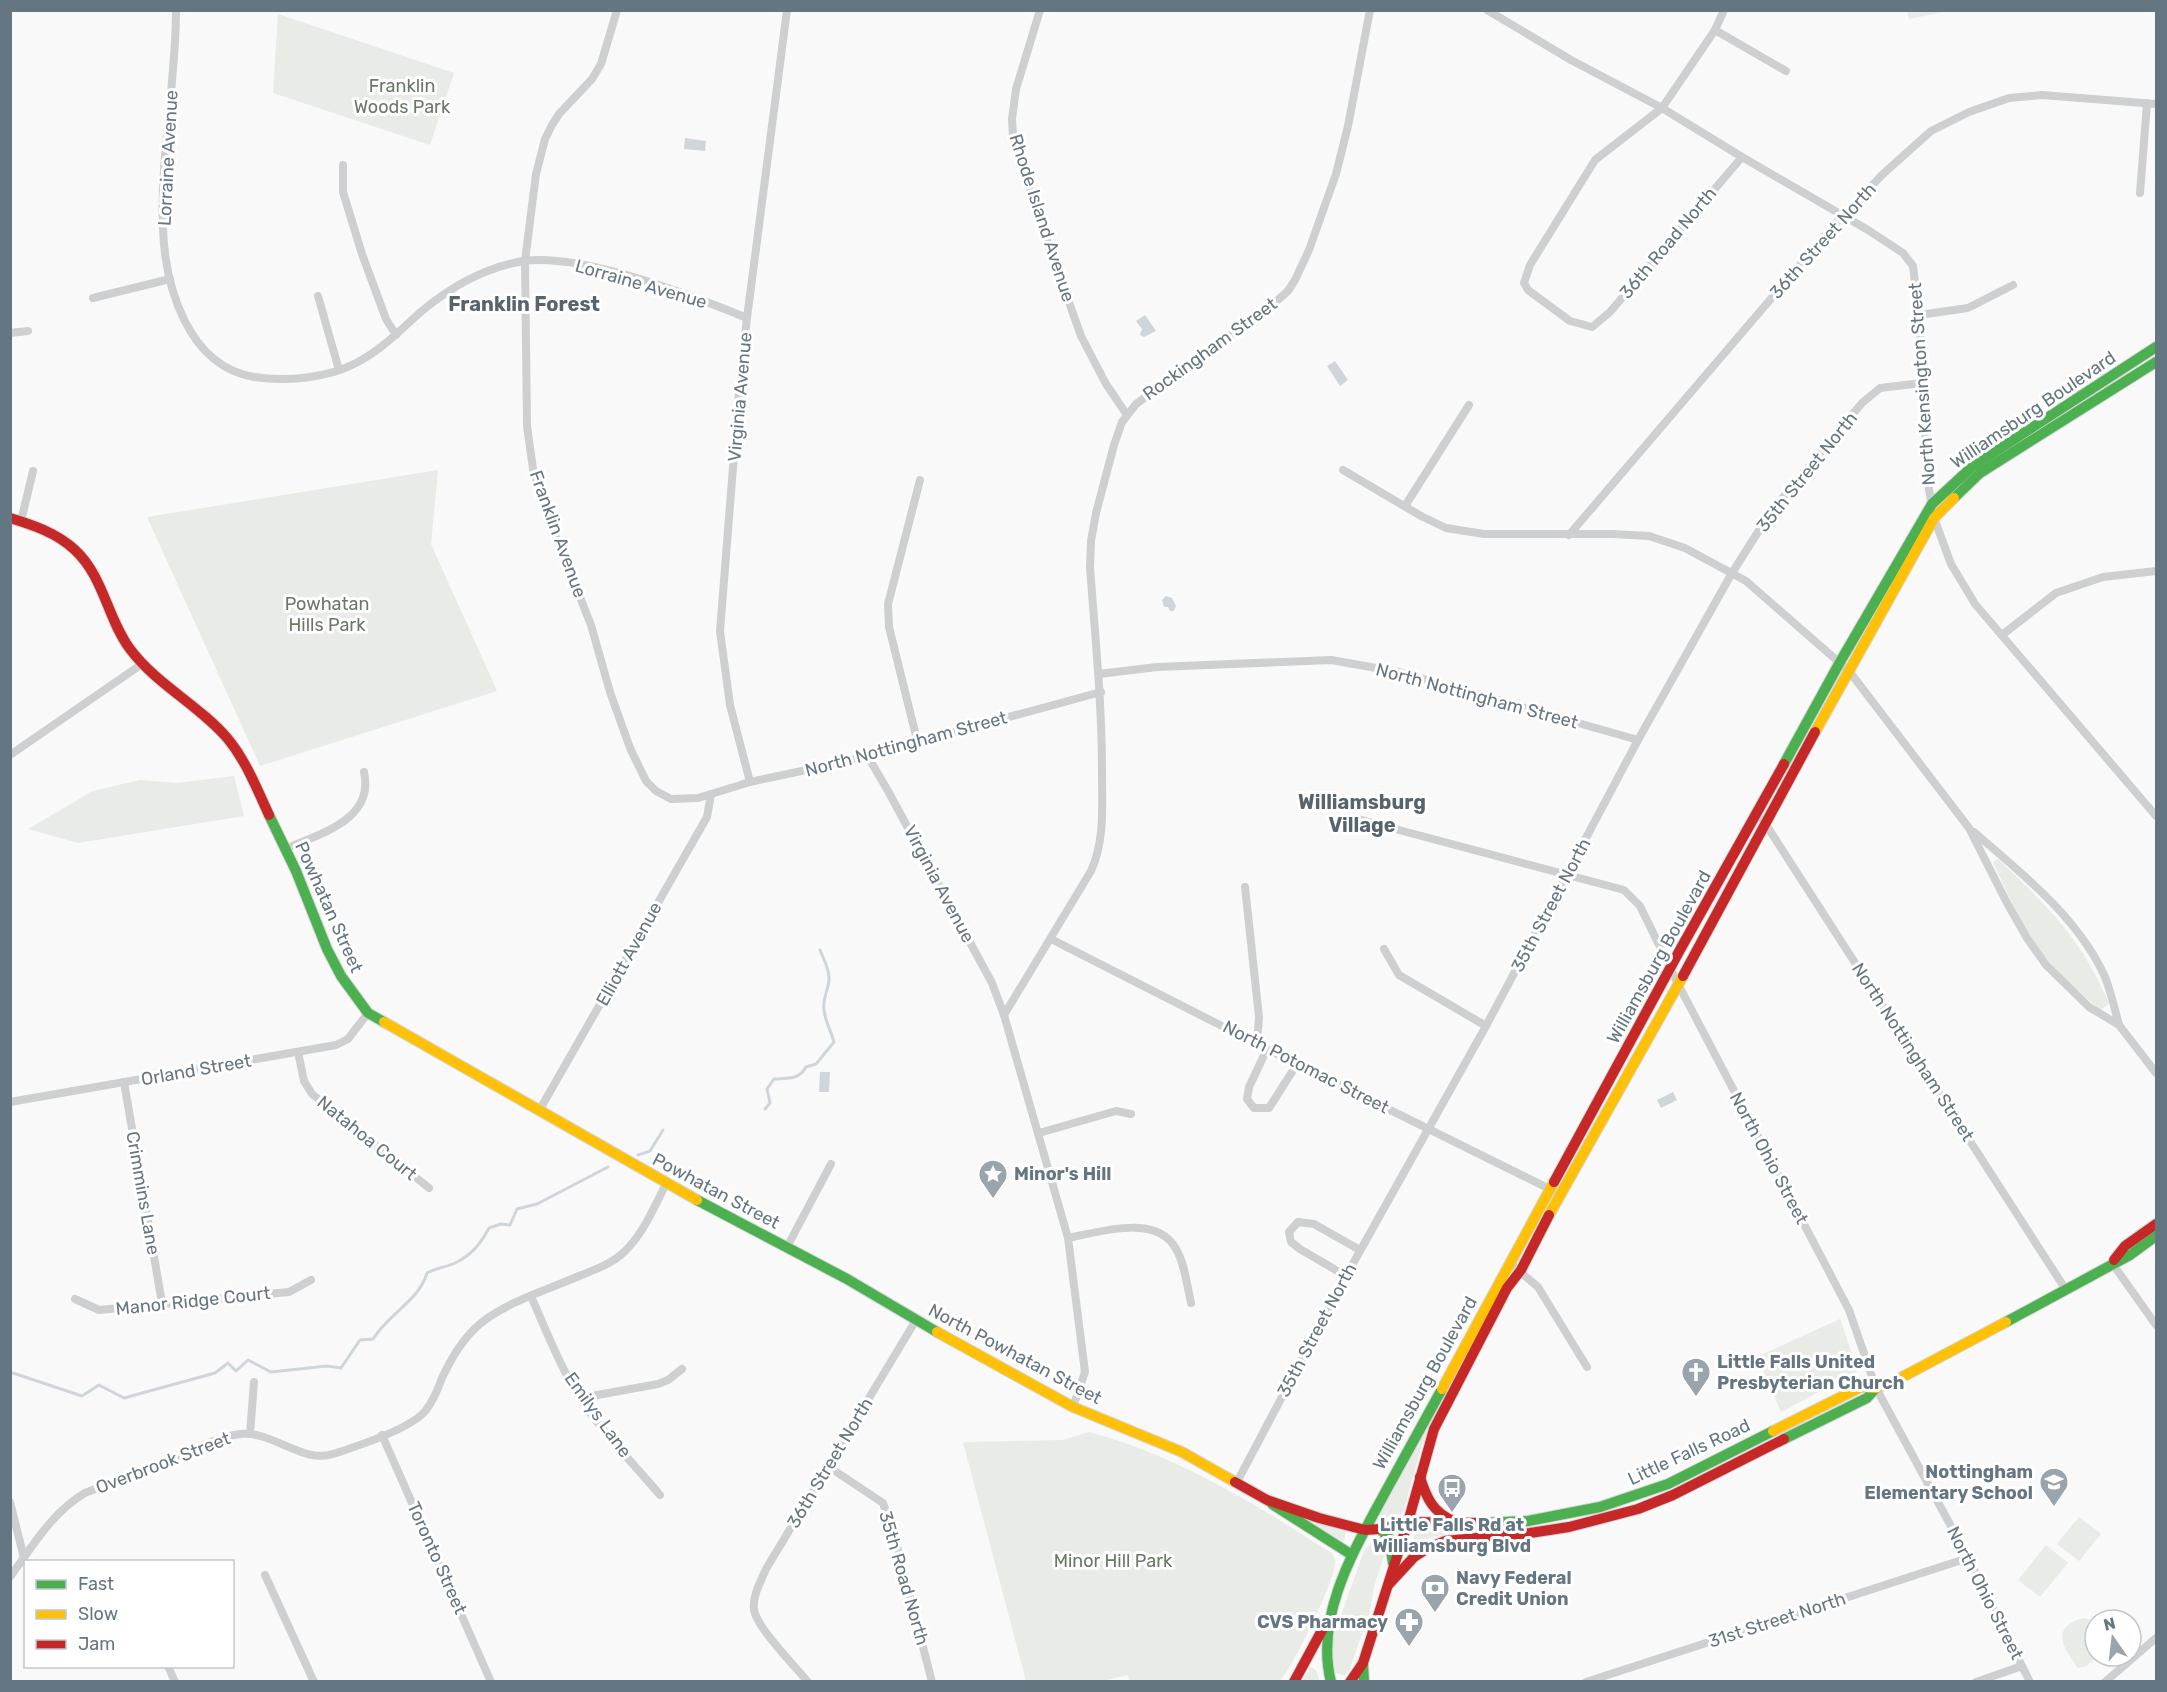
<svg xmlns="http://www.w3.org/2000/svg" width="2167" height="1692" font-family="Rubik,sans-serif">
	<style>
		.green { fill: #e8ebe6 }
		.water { fill: #ced6d9 }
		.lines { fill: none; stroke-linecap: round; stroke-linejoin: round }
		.stream { stroke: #ced6d9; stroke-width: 3 }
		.fast-casing { stroke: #d5d6d7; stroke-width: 12 }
		.slow-casing { stroke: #d5d6d7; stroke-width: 12 }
		.jam-casing { stroke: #d5d6d7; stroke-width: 12 }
		.street { stroke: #cecfd0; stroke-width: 8 }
		.fast { stroke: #4caf50; stroke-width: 10 }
		.slow { stroke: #ffc107; stroke-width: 10 }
		.jam { stroke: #c62828; stroke-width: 10 }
		.labels { text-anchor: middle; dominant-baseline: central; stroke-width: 6; stroke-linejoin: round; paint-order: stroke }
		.park-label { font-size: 18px; fill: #687a64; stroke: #fff }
		.street-label { font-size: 18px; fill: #657683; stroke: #fff }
		.poi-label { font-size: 18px; font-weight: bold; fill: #657683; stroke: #fff; text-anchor: start }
		.neighbourhood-label { font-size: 20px; font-weight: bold; fill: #57646e; stroke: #fff }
	</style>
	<rect width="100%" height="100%" fill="#f9f9f9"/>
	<g class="green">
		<polygon points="1907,11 1907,10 1948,11 1909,19"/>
		<polygon points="278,14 454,73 430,145 273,93"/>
		<polygon points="438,470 431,544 497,691 260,766 147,517"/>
		<polygon points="234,776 244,816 78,843 28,829 93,791 140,780 177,783"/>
		<path d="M1998,859C2045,903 2079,937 2106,996L2109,1004L2100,1010C2083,995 2065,980 2050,963C2025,933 2009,897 1993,862Z"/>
		<polygon points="1840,1319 1858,1371 1781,1412 1763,1371 1761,1355"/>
		<polygon points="1444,1397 1422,1445 1403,1513 1376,1520"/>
		<path d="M1089,1432C1150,1448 1207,1477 1261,1509C1285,1523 1308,1539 1332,1553C1333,1556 1335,1559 1335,1562C1335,1581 1293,1667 1280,1681L1130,1682L1128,1675L1102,1681H1026L963,1442L1063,1440Z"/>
		<polygon points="2079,1517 2101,1534 2079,1561 2057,1544"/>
		<polygon points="1317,1523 1346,1531 1344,1540 1341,1541 1314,1526"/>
		<polygon points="1449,1528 1451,1530 1449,1533 1429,1538 1411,1548 1416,1529"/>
		<polygon points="1379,1536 1382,1536 1385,1541 1384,1556 1374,1587 1370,1611 1349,1671 1344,1675 1335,1673 1331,1665 1331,1643 1364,1551"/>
		<polygon points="2046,1545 2068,1563 2040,1597 2018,1580"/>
		<path d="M2083,1618L2095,1621V1656H2100L2086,1666L2078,1668C2064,1648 2049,1628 2083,1618Z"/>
		<polygon points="1311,1667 1316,1670 1320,1681 1302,1681"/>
	</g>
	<g class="water">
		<polygon points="685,138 706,141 705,151 684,149"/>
		<polygon points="1145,315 1156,331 1144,337 1140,335 1142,329 1136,321"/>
		<polygon points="1335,361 1348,380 1340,386 1327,366"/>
		<polygon points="1166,596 1172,598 1176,606 1174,611 1170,611 1168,607 1164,607 1162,600"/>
		<polygon points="820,1072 830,1072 829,1092 819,1092"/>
		<polygon points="1673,1092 1677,1100 1661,1108 1657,1100"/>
	</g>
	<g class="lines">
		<g class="stream">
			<path d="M765,1109L770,1103L767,1089L774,1079C788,1078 799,1080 806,1067L816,1064L834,1042C831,1031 825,1021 824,1010C822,998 830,987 829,977C828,966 824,960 820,950"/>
			<polyline points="638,1155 650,1151 663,1130"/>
			<path d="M10,1372L82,1396L99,1385L124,1398L215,1373L228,1363L236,1371L248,1360L271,1372L327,1366L341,1368L360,1340L373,1339C388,1314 419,1301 427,1273C436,1268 446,1267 455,1263C472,1255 481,1243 489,1228L501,1224L510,1225L517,1209L537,1204L608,1167"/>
		</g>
		<g class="fast-casing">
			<g id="fast">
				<polyline points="1954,498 1980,473 2156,362"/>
				<polyline points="1784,764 1840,662 1932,504 1973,466 2156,347"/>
				<polyline points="269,815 296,871 327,949 341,976 368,1013 384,1022"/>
				<polyline points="697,1200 847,1279 937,1332"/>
				<polyline points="2006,1322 2130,1255 2156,1236"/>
				<polyline points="1784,1439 1867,1398 1876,1388"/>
				<polyline points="1272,1504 1352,1555"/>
				<polyline points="1479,1523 1528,1521 1600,1507 1668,1484 1773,1431"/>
				<polyline points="1380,1529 1389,1538 1393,1563"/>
				<polyline points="1363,1663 1364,1682"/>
				<path d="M1331,1682C1314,1614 1356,1547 1387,1489C1405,1456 1424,1422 1442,1389"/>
			</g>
		</g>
		<g class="slow-casing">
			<g id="slow">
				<polyline points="1815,732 1934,518 1954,498"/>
				<polyline points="384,1022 697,1200"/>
				<polyline points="1549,1215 1683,976"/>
				<polyline points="937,1332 1073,1407 1182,1452 1235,1482"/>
				<polyline points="1442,1389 1554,1182"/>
				<polyline points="1773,1431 1861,1387 1876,1388 1891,1383 2006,1322"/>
			</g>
		</g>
		<g class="jam-casing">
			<g id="jam">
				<path d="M10,518C33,525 57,533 75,550C104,577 107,618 130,649C157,685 199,705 228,739C246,761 257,789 269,815"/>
				<polyline points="1683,976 1815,732"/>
				<polyline points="1554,1182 1681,948 1784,764"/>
				<polyline points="2114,1260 2125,1246 2156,1224"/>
				<path d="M1420,1477C1426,1497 1433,1513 1454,1521"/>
				<polyline points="1235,1482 1267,1500 1319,1518 1365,1530 1380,1529 1408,1522 1479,1523"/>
				<polyline points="1389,1584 1414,1557 1428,1548 1445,1541 1530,1533 1569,1527 1638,1509 1673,1495 1784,1439"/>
				<polyline points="1294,1682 1327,1621"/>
				<polyline points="1350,1682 1363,1663 1408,1522 1434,1429 1507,1288 1521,1270 1549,1215"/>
			</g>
		</g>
		<g class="street">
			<path d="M176,10C176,83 160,155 163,228C165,287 188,366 254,377C286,382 328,378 356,363C382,350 401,329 423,310C452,286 485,267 524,261C583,253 691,295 747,318"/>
			<polyline points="617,10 601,64 592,79 559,114 552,125 545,139 536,174 525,261 527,426 533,469 545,509 591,625 610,692 630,748 646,781 656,791 671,799 698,798 750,782 839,763 1101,692"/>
			<polyline points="1040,10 1016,89 1012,119 1013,136 1037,212 1081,336 1106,384 1127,415"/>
			<polyline points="1487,10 1571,60 1662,108 1742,157 1868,230 1903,253 1913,266 1919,315 1928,484 1934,518 1951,564 1975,604 2156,816"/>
			<polyline points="1724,10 1715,30 1662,108 1595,160 1530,265 1524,283 1528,290 1570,321 1592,327 1610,312 1742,157"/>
			<polyline points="1715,30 1786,71"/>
			<polyline points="343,165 343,192 362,254 386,319 396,335"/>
			<polyline points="2140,193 2147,103"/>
			<polyline points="318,296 339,370"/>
			<polyline points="93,298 170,279"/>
			<polyline points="1919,315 1968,308 2013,285"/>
			<polyline points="10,333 28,331"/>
			<polyline points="1343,470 1421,516 1446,528 1484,534 1612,534 1649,536 1685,548 1746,581 1849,671 1969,828 2007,903 2027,938 2046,965 2089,1007 2119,1025 2156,1073"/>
			<polyline points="1405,506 1469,405"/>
			<polyline points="21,521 33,471"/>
			<polyline points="1569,535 1834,225 1883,174 1931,131 1969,112 2009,98 2042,95 2156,104"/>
			<polyline points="2002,635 2056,593 2103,577 2156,571"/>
			<polyline points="1099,674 1157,667 1331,660 1399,672 1638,740"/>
			<polyline points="917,740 889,627 888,604 920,480"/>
			<polyline points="10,755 142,664"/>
			<polyline points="867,755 888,791 992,983 1004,1015 1068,1238 1085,1372 1073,1407"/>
			<polyline points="750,782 730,705 720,631 739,392 747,318 787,10"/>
			<polyline points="1354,818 1624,890 1640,906 1678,984 1849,1310 1876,1388 1965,1552 2030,1682"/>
			<polyline points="1763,820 2066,1290"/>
			<path d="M1974,832C2022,874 2078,917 2105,977C2111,992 2115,1010 2119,1025"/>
			<path d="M285,849C319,834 375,820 364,772"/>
			<polyline points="1245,887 1259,1017 1257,1043"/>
			<polyline points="1051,939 1267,1049 1560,1194"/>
			<polyline points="1384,949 1399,975 1486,1026"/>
			<path d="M1004,1015L1091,871C1105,841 1102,805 1102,772C1102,703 1095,635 1090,567L1091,541L1096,513L1114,445L1122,422L1136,404L1271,306L1288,291L1295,280L1309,250L1336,174L1348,126L1370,10"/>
			<polyline points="1267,1049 1249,1087 1247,1099 1254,1108 1269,1108 1297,1064"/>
			<polyline points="298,1052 304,1081 312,1094 429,1188"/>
			<polyline points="124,1082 162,1303"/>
			<polyline points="10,1102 336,1045 348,1039 368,1013"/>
			<polyline points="539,1111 707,817 711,794"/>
			<polyline points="1039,1133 1116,1111 1131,1114"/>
			<path d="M1068,1238C1100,1232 1157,1213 1176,1249C1185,1264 1187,1286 1191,1303"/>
			<polyline points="787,1247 831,1164"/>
			<polyline points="1510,1263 1538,1287 1587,1367"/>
			<polyline points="2112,1263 2156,1325"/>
			<polyline points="1346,1276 1300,1249 1291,1242 1289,1232 1298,1222 1314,1224 1360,1250"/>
			<path d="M531,1296C545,1328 558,1362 576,1392C599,1429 632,1462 660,1495"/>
			<polyline points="75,1299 99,1310 289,1292 311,1280"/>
			<polyline points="581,1398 658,1384 668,1380 682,1369"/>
			<polyline points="250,1434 254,1382"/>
			<polyline points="382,1435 491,1682"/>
			<polyline points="829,1467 883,1503 894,1534 932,1682"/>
			<polyline points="1237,1482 1346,1276 1486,1026 1638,740 1732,573 1770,513 1862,403 1880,388 1922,383"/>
			<polyline points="10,1502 24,1558"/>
			<polyline points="265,1575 314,1682"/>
			<path d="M10,1577C32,1547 52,1512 85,1493C116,1481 146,1469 177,1456C198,1448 219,1436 241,1434C273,1431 303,1464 333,1454C355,1447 413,1428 426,1410C433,1401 438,1389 442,1378C452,1357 463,1338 481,1323C509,1301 547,1290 579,1276C594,1270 611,1264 623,1253C643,1235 654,1207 666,1184"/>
			<polyline points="168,1666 175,1682"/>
			<path d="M808,1682C796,1667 757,1628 754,1610C752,1596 761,1581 766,1569L916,1320"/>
			<polyline points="1586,1682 1968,1558"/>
			<polyline points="1976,1682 2022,1666"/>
			<polyline points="2105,1682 2156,1638"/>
		</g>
		<use href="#fast" class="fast"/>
		<use href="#slow" class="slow"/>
		<use href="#jam" class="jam"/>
	</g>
	<defs>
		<g id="sight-pin" transform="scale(1.5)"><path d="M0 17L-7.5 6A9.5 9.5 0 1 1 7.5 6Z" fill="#99a4ac" stroke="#fff"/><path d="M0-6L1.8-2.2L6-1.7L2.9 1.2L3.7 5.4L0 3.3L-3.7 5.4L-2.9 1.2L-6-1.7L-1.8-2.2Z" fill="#fff"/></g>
		<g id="church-pin" transform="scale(1.5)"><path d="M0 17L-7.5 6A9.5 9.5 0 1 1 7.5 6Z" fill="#99a4ac" stroke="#fff"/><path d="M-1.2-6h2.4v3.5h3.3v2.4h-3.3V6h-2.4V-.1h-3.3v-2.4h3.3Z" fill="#fff"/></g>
		<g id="school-pin" transform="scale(1.5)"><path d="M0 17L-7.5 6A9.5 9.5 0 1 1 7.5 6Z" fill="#99a4ac" stroke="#fff"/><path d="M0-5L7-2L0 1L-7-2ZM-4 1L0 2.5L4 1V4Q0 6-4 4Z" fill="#fff"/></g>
		<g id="bus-pin" transform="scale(1.5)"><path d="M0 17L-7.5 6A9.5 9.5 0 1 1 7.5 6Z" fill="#99a4ac" stroke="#fff"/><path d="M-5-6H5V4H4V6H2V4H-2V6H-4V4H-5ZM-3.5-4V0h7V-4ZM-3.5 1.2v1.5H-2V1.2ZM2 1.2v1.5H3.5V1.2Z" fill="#fff"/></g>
		<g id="bank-pin" transform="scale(1.5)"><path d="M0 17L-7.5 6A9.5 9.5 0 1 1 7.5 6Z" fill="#99a4ac" stroke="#fff"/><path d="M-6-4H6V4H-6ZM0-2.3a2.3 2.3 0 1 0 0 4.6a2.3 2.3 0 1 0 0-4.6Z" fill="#fff"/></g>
		<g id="pharmacy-pin" transform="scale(1.5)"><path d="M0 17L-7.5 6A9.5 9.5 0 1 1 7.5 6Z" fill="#99a4ac" stroke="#fff"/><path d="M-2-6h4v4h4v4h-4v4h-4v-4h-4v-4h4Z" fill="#fff"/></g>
	</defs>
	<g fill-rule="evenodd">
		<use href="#sight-pin" x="993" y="1174"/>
		<use href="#church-pin" x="1696" y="1372"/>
		<use href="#school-pin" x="2054" y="1482"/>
		<use href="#bus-pin" x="1452" y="1488"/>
		<use href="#bank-pin" x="1435" y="1588"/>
		<use href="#pharmacy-pin" x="1409" y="1622"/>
	</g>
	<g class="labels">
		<g class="park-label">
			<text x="402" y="86">Franklin<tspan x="402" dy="21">Woods Park</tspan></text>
			<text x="327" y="604">Powhatan<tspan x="327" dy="21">Hills Park</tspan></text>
			<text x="1113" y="1561">Minor Hill Park</text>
		</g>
		<g class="street-label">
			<text transform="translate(168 158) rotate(-87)">Lorraine Avenue</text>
			<text transform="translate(1042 218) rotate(72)">Rhode Island Avenue</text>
			<text transform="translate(1823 241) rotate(-48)">36th Street North</text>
			<text transform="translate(1668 243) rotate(-50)">36th Road North</text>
			<text transform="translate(641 284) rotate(16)">Lorraine Avenue</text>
			<text transform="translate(1210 349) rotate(-36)">Rockingham Street</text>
			<text transform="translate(1922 384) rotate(-94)">North Kensington Street</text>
			<text transform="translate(740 397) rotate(-85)">Virginia Avenue</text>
			<text transform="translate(2033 410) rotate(-34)">Williamsburg Boulevard</text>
			<text transform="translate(1807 472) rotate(-51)">35th Street North</text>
			<text transform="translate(558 534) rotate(70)">Franklin Avenue</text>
			<text transform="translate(1477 696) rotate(15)">North Nottingham Street</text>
			<text transform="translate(906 744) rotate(-15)">North Nottingham Street</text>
			<text transform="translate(939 884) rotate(62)">Virginia Avenue</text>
			<text transform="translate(1551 905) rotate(-62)">35th Street North</text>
			<text transform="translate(329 907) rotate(66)">Powhatan Street</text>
			<text transform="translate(629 954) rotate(-61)">Elliott Avenue</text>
			<text transform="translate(1659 957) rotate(-61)">Williamsburg Boulevard</text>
			<text transform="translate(1913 1052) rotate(57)">North Nottingham Street</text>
			<text transform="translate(1306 1067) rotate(27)">North Potomac Street</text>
			<text transform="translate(196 1070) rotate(-10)">Orland Street</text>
			<text transform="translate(367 1138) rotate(39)">Natahoa Court</text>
			<text transform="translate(1769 1158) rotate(62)">North Ohio Street</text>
			<text transform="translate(716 1191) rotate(28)">Powhatan Street</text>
			<text transform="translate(143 1193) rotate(80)">Crimmins Lane</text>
			<text transform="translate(193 1301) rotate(-6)">Manor Ridge Court</text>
			<text transform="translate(1317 1330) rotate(-62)">35th Street North</text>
			<text transform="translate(1015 1354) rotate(28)">North Powhatan Street</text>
			<text transform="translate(1425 1383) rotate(-61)">Williamsburg Boulevard</text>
			<text transform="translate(598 1415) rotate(54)">Emilys Lane</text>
			<text transform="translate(1689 1452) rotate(-25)">Little Falls Road</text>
			<text transform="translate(163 1463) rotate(-21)">Overbrook Street</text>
			<text transform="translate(830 1463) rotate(-59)">36th Street North</text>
			<text transform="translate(437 1558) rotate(66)">Toronto Street</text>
			<text transform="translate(904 1578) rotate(74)">35th Road North</text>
			<text transform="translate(1985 1593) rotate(63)">North Ohio Street</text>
			<text transform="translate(1777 1620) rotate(-18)">31st Street North</text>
		</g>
		<g class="poi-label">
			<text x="1014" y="1174">Minor's Hill</text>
			<text x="1717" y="1362">Little Falls United<tspan x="1717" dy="21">Presbyterian Church</tspan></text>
			<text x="2033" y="1472" text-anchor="end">Nottingham<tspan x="2033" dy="21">Elementary School</tspan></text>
			<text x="1452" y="1525" text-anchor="middle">Little Falls Rd at<tspan x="1452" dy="21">Williamsburg Blvd</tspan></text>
			<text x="1456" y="1578">Navy Federal<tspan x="1456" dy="21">Credit Union</tspan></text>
			<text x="1388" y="1622" text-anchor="end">CVS Pharmacy</text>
		</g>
		<g class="neighbourhood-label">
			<text x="524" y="304">Franklin Forest</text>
			<text x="1362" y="802">Williamsburg<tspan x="1362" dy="23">Village</tspan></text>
		</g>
	</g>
	<rect width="2167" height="1692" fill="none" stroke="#657683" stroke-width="24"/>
	<rect x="24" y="1560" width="210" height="108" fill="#ffffff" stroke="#c1c8cd" stroke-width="1.5"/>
	<rect x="36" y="1580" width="30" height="9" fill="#4caf50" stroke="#c1c8cd" stroke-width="1.5"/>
	<text x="78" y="1590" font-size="18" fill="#657683">Fast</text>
	<rect x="36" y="1610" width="30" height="9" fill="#ffc107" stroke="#c1c8cd" stroke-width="1.5"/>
	<text x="78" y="1620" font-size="18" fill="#657683">Slow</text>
	<rect x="36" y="1640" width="30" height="9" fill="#c62828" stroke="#c1c8cd" stroke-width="1.5"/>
	<text x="78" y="1650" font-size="18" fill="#657683">Jam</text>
	<g transform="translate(2113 1638) rotate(346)"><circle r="28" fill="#ffffff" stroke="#c1c8cd" stroke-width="1.5"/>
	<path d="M0-4.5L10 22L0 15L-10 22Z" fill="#99a4ac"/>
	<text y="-9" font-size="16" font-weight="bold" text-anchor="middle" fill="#657683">N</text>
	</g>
</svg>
